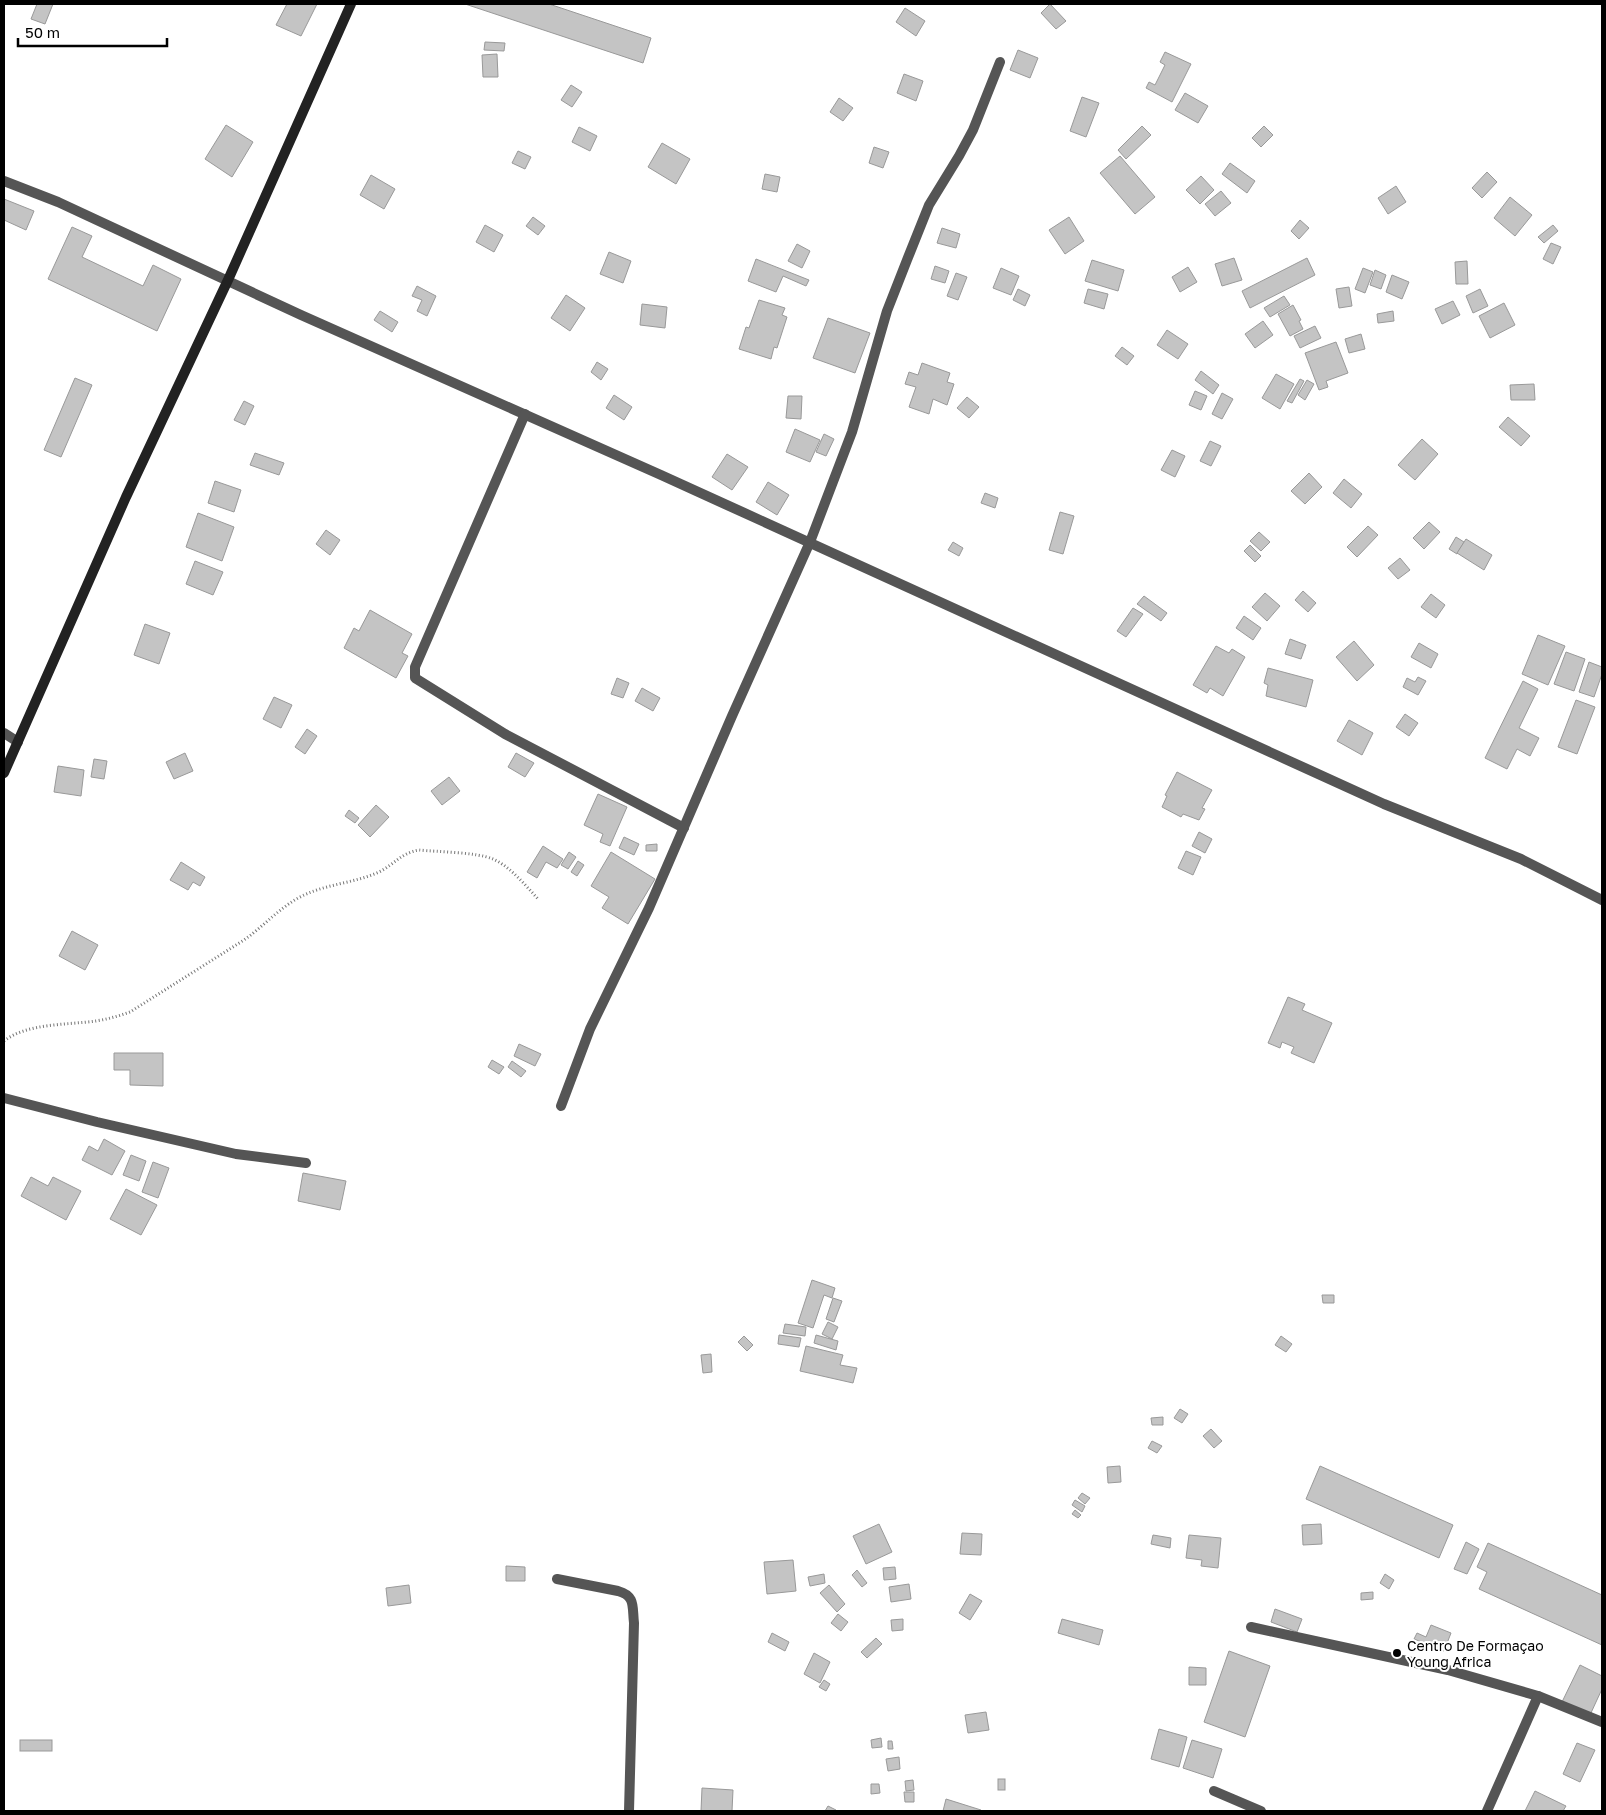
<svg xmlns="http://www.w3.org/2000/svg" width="1606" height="1815" font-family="'Golos Text',sans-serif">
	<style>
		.building { fill: #c4c4c4; stroke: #999 }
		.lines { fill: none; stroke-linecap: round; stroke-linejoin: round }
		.path { stroke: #777; stroke-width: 3; stroke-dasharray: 1 2.5; stroke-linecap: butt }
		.service { stroke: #555; stroke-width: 10 }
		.minor { stroke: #555; stroke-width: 10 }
		.secondary { stroke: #222; stroke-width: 10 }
		.poi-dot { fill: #000; stroke: #fff; stroke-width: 2 }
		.labels { text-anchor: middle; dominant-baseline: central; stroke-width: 4; stroke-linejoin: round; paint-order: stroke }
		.poi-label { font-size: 14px; fill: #000; stroke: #fff; text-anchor: start }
	</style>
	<rect width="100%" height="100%" fill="#fff"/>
	<g class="building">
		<polygon points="37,4 53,4 45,24 31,19"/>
		<polygon points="287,4 317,4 301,36 276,25"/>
		<polygon points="465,4 549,4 651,38 643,63"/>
		<polygon points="1050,4 1066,21 1056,29 1041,13"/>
		<polygon points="905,8 925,21 916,36 896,22"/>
		<polygon points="485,42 505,43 504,51 484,50"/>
		<polygon points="1018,50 1038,58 1030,78 1010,70"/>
		<polygon points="1165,52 1191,64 1172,102 1146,88 1149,82 1155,85 1165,65 1160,62"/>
		<polygon points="497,54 498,77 483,77 482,55"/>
		<polygon points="904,74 923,81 916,101 897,93"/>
		<polygon points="571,85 582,92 572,107 561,100"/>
		<polygon points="1185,93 1208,106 1198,123 1175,110"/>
		<polygon points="1082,97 1099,103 1086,137 1070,131"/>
		<polygon points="839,98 853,108 843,121 830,112"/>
		<polygon points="226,125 253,142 232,177 205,159"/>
		<polygon points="1142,126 1151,135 1126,159 1118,150"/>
		<polygon points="1264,126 1273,135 1261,147 1252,138"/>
		<polygon points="579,127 597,136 590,151 572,142"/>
		<polygon points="662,143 690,159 676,184 648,167"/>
		<polygon points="874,147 889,152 883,168 869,163"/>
		<polygon points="518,151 531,157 525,169 512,163"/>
		<polygon points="1120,156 1155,197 1135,214 1100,173"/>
		<polygon points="1230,163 1255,181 1247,193 1222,174"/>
		<polygon points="1487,172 1497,182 1482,198 1472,188"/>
		<polygon points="765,174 780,177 777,192 762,189"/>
		<polygon points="371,175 395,189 384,209 360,195"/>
		<polygon points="1201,176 1214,190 1200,204 1186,190"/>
		<polygon points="1396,186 1406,202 1388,214 1378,198"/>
		<polygon points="1221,191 1231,203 1215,216 1205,204"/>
		<polygon points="1510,197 1532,215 1515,236 1494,218"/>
		<polygon points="4,199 34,211 26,230 4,220"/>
		<polygon points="533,217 545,226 538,235 526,226"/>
		<polygon points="1069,217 1084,241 1065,254 1049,230"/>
		<polygon points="1300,220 1309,228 1299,239 1291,231"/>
		<polygon points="485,225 503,235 494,252 476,242"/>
		<polygon points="1553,225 1558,231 1544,243 1538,237"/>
		<polygon points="72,227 92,236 82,257 143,286 153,265 181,279 157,331 48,279"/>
		<polygon points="942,228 960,234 956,248 937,243"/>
		<polygon points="1551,243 1561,247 1553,264 1543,259"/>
		<polygon points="797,244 810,251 802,268 788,261"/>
		<polygon points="609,252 631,261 623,283 600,274"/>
		<polygon points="1234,258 1242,280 1222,286 1215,264"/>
		<polygon points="1307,258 1315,275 1250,308 1242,291"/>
		<polygon points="756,259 809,280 806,286 783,276 776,292 748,281"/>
		<polygon points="1092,260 1124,270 1118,291 1085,281"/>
		<polygon points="1467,261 1468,284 1456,284 1455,262"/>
		<polygon points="935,266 949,271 945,283 931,279"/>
		<polygon points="1188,267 1197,282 1180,292 1172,277"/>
		<polygon points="1001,268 1019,276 1011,295 993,288"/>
		<polygon points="1363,268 1373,272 1365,293 1355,289"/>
		<polygon points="1375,270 1386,275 1381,289 1370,285"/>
		<polygon points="956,273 967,277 958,300 947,296"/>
		<polygon points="1392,275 1409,282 1402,299 1386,292"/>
		<polygon points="417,286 436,296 427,316 417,311 422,300 412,296"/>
		<polygon points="1349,287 1352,306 1339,308 1336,289"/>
		<polygon points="1018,289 1030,295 1025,306 1013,300"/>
		<polygon points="1088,289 1108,294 1104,309 1084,303"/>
		<polygon points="1480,289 1488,306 1473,313 1466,296"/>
		<polygon points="566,295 585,308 570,331 551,318"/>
		<polygon points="1284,296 1290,305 1270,317 1264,308"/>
		<polygon points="759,300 785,308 782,315 787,317 777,348 774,347 771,359 739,349 746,327 749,328"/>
		<polygon points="1453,301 1460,315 1442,324 1435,309"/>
		<polygon points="1504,303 1515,325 1490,338 1479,316"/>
		<polygon points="642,304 667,307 665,328 640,325"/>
		<polygon points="1293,305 1301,320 1299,321 1303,329 1290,336 1278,314"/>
		<polygon points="380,311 398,322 392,332 374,320"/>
		<polygon points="1393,311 1394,321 1378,323 1377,314"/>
		<polygon points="828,318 870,333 855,373 813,358"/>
		<polygon points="1263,321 1273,335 1255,348 1245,334"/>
		<polygon points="1315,326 1321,338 1300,348 1294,336"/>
		<polygon points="1167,330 1188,344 1178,359 1157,345"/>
		<polygon points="1361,334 1365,349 1349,353 1345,339"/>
		<polygon points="1336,342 1348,373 1326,381 1328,387 1319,390 1305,353"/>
		<polygon points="1122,347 1134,356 1127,365 1115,356"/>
		<polygon points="597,362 608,369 601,380 591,372"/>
		<polygon points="922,363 950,373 947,382 954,384 947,405 933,399 929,414 909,407 916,387 905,384 909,372 918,375"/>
		<polygon points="1201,371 1219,385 1213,394 1195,380"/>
		<polygon points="1276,374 1294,384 1280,409 1262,398"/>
		<polygon points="75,378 92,385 61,457 44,450"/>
		<polygon points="1300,379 1304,381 1292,403 1287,401"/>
		<polygon points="1307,380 1314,384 1305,400 1298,395"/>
		<polygon points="1534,384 1535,400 1511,400 1510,385"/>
		<polygon points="1195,391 1207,396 1201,410 1189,405"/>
		<polygon points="1222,393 1233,399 1222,419 1212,414"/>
		<polygon points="614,395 632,407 624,420 606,408"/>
		<polygon points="788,396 802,396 801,419 786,418"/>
		<polygon points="967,397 979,407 969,418 957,408"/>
		<polygon points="244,401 254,406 245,425 234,420"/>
		<polygon points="1508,417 1530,436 1521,446 1499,427"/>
		<polygon points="795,429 820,440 810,462 786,452"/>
		<polygon points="824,434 834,439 826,456 816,452"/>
		<polygon points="1422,439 1438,454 1415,480 1398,465"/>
		<polygon points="1210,441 1221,446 1211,466 1200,461"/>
		<polygon points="1172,450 1185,456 1175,477 1161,470"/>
		<polygon points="255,453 284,463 279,475 250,465"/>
		<polygon points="727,454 748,467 732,490 712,477"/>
		<polygon points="1309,473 1322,487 1305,504 1291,491"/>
		<polygon points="1344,479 1362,494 1351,508 1333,493"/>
		<polygon points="215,481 241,490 234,512 208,503"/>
		<polygon points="768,482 789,495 777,515 756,502"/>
		<polygon points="985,493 998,498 995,508 981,503"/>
		<polygon points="1060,512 1074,516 1063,554 1049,550"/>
		<polygon points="198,513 234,527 222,561 186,547"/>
		<polygon points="1429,522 1440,532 1424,549 1413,538"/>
		<polygon points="1368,526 1378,535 1357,557 1347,547"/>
		<polygon points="326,530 340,540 330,555 316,544"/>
		<polygon points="1259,532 1270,542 1261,551 1250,541"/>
		<polygon points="1456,537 1464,542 1457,554 1449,549"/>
		<polygon points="1466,539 1492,555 1484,570 1457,553"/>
		<polygon points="953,542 963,548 959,556 948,550"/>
		<polygon points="1250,545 1261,556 1255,562 1244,551"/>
		<polygon points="1400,558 1410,570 1398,579 1388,568"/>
		<polygon points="195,561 223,572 213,595 186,584"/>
		<polygon points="1303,591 1316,603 1308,612 1295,600"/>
		<polygon points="1265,593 1280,606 1267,621 1252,607"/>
		<polygon points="1431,594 1445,605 1436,618 1421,607"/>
		<polygon points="1144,596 1167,613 1161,621 1137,604"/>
		<polygon points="1133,608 1143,614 1126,637 1117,631"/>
		<polygon points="370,610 412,634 402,653 408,656 396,678 344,648 354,628 359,631"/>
		<polygon points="1244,616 1261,628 1253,640 1236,628"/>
		<polygon points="145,624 170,633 159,664 134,655"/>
		<polygon points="1538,635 1565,646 1548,685 1522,674"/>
		<polygon points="1290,639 1306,645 1301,659 1285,654"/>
		<polygon points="1354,641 1374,665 1357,681 1336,657"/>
		<polygon points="1419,643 1438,654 1431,668 1411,657"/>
		<polygon points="1216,646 1229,653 1232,649 1245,657 1223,696 1210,688 1207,693 1193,685"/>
		<polygon points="1566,652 1585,659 1574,691 1554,684"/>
		<polygon points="1589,662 1602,667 1602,674 1594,697 1579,692"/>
		<polygon points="1268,668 1313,680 1306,707 1266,696 1268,685 1264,683"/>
		<polygon points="1418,677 1426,681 1418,695 1403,687 1407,678 1415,682"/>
		<polygon points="617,678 629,683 623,698 611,694"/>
		<polygon points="1523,681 1538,689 1519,728 1539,738 1530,756 1517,749 1507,769 1485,758"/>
		<polygon points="642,688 660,698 653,711 635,701"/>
		<polygon points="274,697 292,705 281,728 263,719"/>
		<polygon points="1576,700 1595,707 1577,754 1558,747"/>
		<polygon points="1405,714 1418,723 1409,736 1396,727"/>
		<polygon points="1349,720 1373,733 1362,755 1337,741"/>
		<polygon points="307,729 317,736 305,754 295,747"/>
		<polygon points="185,753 193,771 174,779 166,762"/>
		<polygon points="516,753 534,763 525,777 508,767"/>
		<polygon points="94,759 107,761 104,779 91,777"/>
		<polygon points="58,766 84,770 81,796 54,792"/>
		<polygon points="1177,772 1212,790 1202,808 1205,809 1199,820 1183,814 1181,817 1162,807 1167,796 1165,795"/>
		<polygon points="449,777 460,791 442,805 431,791"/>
		<polygon points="598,794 627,807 610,846 600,842 603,834 584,825"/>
		<polygon points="376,805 389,817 370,837 358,825"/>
		<polygon points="349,810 359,818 355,823 345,816"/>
		<polygon points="1199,832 1212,839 1205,853 1192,846"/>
		<polygon points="624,837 639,844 634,855 619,848"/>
		<polygon points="657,844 657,851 646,851 646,845"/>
		<polygon points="543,846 563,859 557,868 546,862 537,878 527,872"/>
		<polygon points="1186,851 1201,857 1193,875 1178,868"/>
		<polygon points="569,852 576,857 568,869 561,865"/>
		<polygon points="611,852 655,879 628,924 602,908 609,897 591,886"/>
		<polygon points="578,861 584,865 577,876 571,872"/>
		<polygon points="181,862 205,877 200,886 193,882 188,890 170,880"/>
		<polygon points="72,931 98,945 85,970 59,956"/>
		<polygon points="1288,997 1305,1004 1302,1010 1332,1023 1314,1063 1291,1053 1294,1047 1282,1042 1280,1048 1268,1043"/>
		<polygon points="519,1044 541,1054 535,1066 514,1056"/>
		<polygon points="114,1053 163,1053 163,1086 130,1085 130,1070 114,1070"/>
		<polygon points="492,1060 504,1067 499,1074 488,1067"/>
		<polygon points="512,1061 526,1071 521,1077 508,1067"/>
		<polygon points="104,1139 125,1151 112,1175 82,1160 89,1146 98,1151"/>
		<polygon points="131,1155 146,1161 139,1181 123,1175"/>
		<polygon points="153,1162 169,1168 158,1198 142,1192"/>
		<polygon points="303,1173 346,1181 340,1210 298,1201"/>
		<polygon points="31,1177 48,1186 53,1177 81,1191 66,1220 21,1196"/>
		<polygon points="126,1189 157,1205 141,1235 110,1219"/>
		<polygon points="812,1280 835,1288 832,1298 824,1295 813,1328 798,1323"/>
		<polygon points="1322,1295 1334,1295 1334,1303 1323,1303"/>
		<polygon points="833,1298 842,1301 834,1322 826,1319"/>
		<polygon points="828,1322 838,1327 832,1339 822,1334"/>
		<polygon points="785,1324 806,1327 805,1336 783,1333"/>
		<polygon points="779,1335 801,1338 799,1347 778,1344"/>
		<polygon points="816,1335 838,1341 836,1350 814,1343"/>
		<polygon points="744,1336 753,1345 747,1351 738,1342"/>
		<polygon points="1281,1336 1292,1344 1286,1352 1275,1345"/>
		<polygon points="806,1346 843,1355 840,1365 857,1368 853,1383 800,1371"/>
		<polygon points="711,1354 712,1372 703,1373 701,1355"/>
		<polygon points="1180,1409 1188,1414 1182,1423 1174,1418"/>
		<polygon points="1163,1417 1163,1425 1152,1425 1151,1418"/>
		<polygon points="1211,1429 1222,1441 1214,1448 1203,1436"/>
		<polygon points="1152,1441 1162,1446 1157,1453 1148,1448"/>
		<polygon points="1120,1466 1121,1482 1108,1483 1107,1467"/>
		<polygon points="1320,1466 1453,1525 1439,1558 1306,1499"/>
		<polygon points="1082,1493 1090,1498 1085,1504 1078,1498"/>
		<polygon points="1075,1500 1085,1506 1082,1512 1072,1505"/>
		<polygon points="1075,1510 1081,1515 1078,1518 1072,1514"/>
		<polygon points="879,1524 892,1552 866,1564 853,1536"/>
		<polygon points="1321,1524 1322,1544 1303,1545 1302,1525"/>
		<polygon points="962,1533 982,1534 981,1555 960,1554"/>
		<polygon points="1153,1535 1171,1538 1170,1548 1151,1544"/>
		<polygon points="1189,1535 1221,1538 1218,1568 1201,1566 1202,1560 1186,1558"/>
		<polygon points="1466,1542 1479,1549 1467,1574 1454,1569"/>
		<polygon points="1488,1543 1602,1595 1602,1645 1479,1589 1487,1572 1477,1567"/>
		<polygon points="793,1560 796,1591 767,1594 764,1562"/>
		<polygon points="506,1566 525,1567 525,1581 506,1581"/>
		<polygon points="895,1567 896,1579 884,1580 883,1568"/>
		<polygon points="857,1570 867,1583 862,1587 852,1575"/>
		<polygon points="824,1574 825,1583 810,1586 808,1577"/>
		<polygon points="1385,1574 1394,1580 1389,1589 1380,1583"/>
		<polygon points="909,1584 911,1599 891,1602 889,1587"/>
		<polygon points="409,1585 411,1603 388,1606 386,1588"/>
		<polygon points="829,1585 845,1604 837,1612 820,1593"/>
		<polygon points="1373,1592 1373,1599 1361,1600 1361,1593"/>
		<polygon points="970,1594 982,1601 970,1620 959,1613"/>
		<polygon points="1275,1609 1302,1619 1297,1632 1271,1622"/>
		<polygon points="838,1614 848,1622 841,1631 831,1623"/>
		<polygon points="903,1619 903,1630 892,1631 891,1620"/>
		<polygon points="1062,1619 1103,1630 1099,1645 1058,1633"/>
		<polygon points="1431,1625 1451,1633 1444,1651 1414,1639 1417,1633 1426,1637"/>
		<polygon points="772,1633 789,1642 785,1651 768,1642"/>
		<polygon points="876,1638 882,1644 867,1658 861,1652"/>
		<polygon points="1229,1651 1270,1666 1245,1737 1204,1722"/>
		<polygon points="814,1653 830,1662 820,1683 804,1674"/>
		<polygon points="1580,1665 1602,1676 1602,1689 1590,1715 1562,1702"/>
		<polygon points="1189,1667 1206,1668 1206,1685 1189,1685"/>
		<polygon points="824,1680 830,1684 826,1691 819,1687"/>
		<polygon points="986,1712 989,1730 968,1733 965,1715"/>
		<polygon points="1159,1729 1187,1737 1179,1767 1151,1759"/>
		<polygon points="881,1738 882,1747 872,1748 871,1740"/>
		<rect x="20" y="1740" width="32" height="11"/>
		<polygon points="1192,1740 1222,1749 1213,1778 1183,1768"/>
		<polygon points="888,1741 892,1741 893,1749 888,1749"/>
		<polygon points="1577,1743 1595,1750 1580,1782 1563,1774"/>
		<polygon points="899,1757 900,1769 888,1771 886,1759"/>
		<rect x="998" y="1779" width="7" height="11"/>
		<polygon points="913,1780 914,1790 906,1791 905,1781"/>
		<polygon points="871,1784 879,1784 880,1793 871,1794"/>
		<polygon points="702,1788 733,1790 732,1811 701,1811"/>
		<polygon points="1535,1791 1566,1806 1563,1811 1525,1811"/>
		<polygon points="904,1792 914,1792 914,1802 905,1802"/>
		<polygon points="946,1799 981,1810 981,1811 943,1811"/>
		<polygon points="828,1806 836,1810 835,1811 825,1811"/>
	</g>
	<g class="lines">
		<path class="path" d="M4,1041C27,1023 67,1025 96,1021C108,1019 119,1016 130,1012L244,940C264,926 280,907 302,896C326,884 355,883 379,872C395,864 401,853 419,850C438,852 476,852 493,859C511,867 525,885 539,900"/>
		<g class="service">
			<polyline points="810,542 852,432 887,311 907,260 929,205 959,156 973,130 1000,62"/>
			<polyline points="4,1098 97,1122 236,1154 306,1163"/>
			<path d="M557,1579L618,1591C636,1596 632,1607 634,1623L629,1811"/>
			<polyline points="1251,1627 1448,1670 1538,1696 1602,1722"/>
			<polyline points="1214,1791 1261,1811"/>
			<polyline points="1487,1811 1538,1696"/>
		</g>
		<g class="minor">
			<polyline points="4,181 58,202 301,315 661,475 1384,804 1521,859 1602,900"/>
			<polyline points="525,414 415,667 415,678 505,734 684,828"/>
			<polyline points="4,733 18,742"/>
			<polyline points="561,1106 590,1029 649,908 732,716 810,542"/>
		</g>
		<polyline class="secondary" points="4,773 126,497 228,280 351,4"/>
	</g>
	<circle class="poi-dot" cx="1397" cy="1653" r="5"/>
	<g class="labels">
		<g class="poi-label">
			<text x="1407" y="1645">Centro De Formaçao<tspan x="1407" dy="16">Young Africa</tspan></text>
		</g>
	</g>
	<rect width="1606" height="1815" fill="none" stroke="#000000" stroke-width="10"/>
	<path d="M18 38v8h149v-8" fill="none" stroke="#000000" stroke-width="2.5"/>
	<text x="25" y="38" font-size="15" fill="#000000" stroke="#ffffff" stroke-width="4" paint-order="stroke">50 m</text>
</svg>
